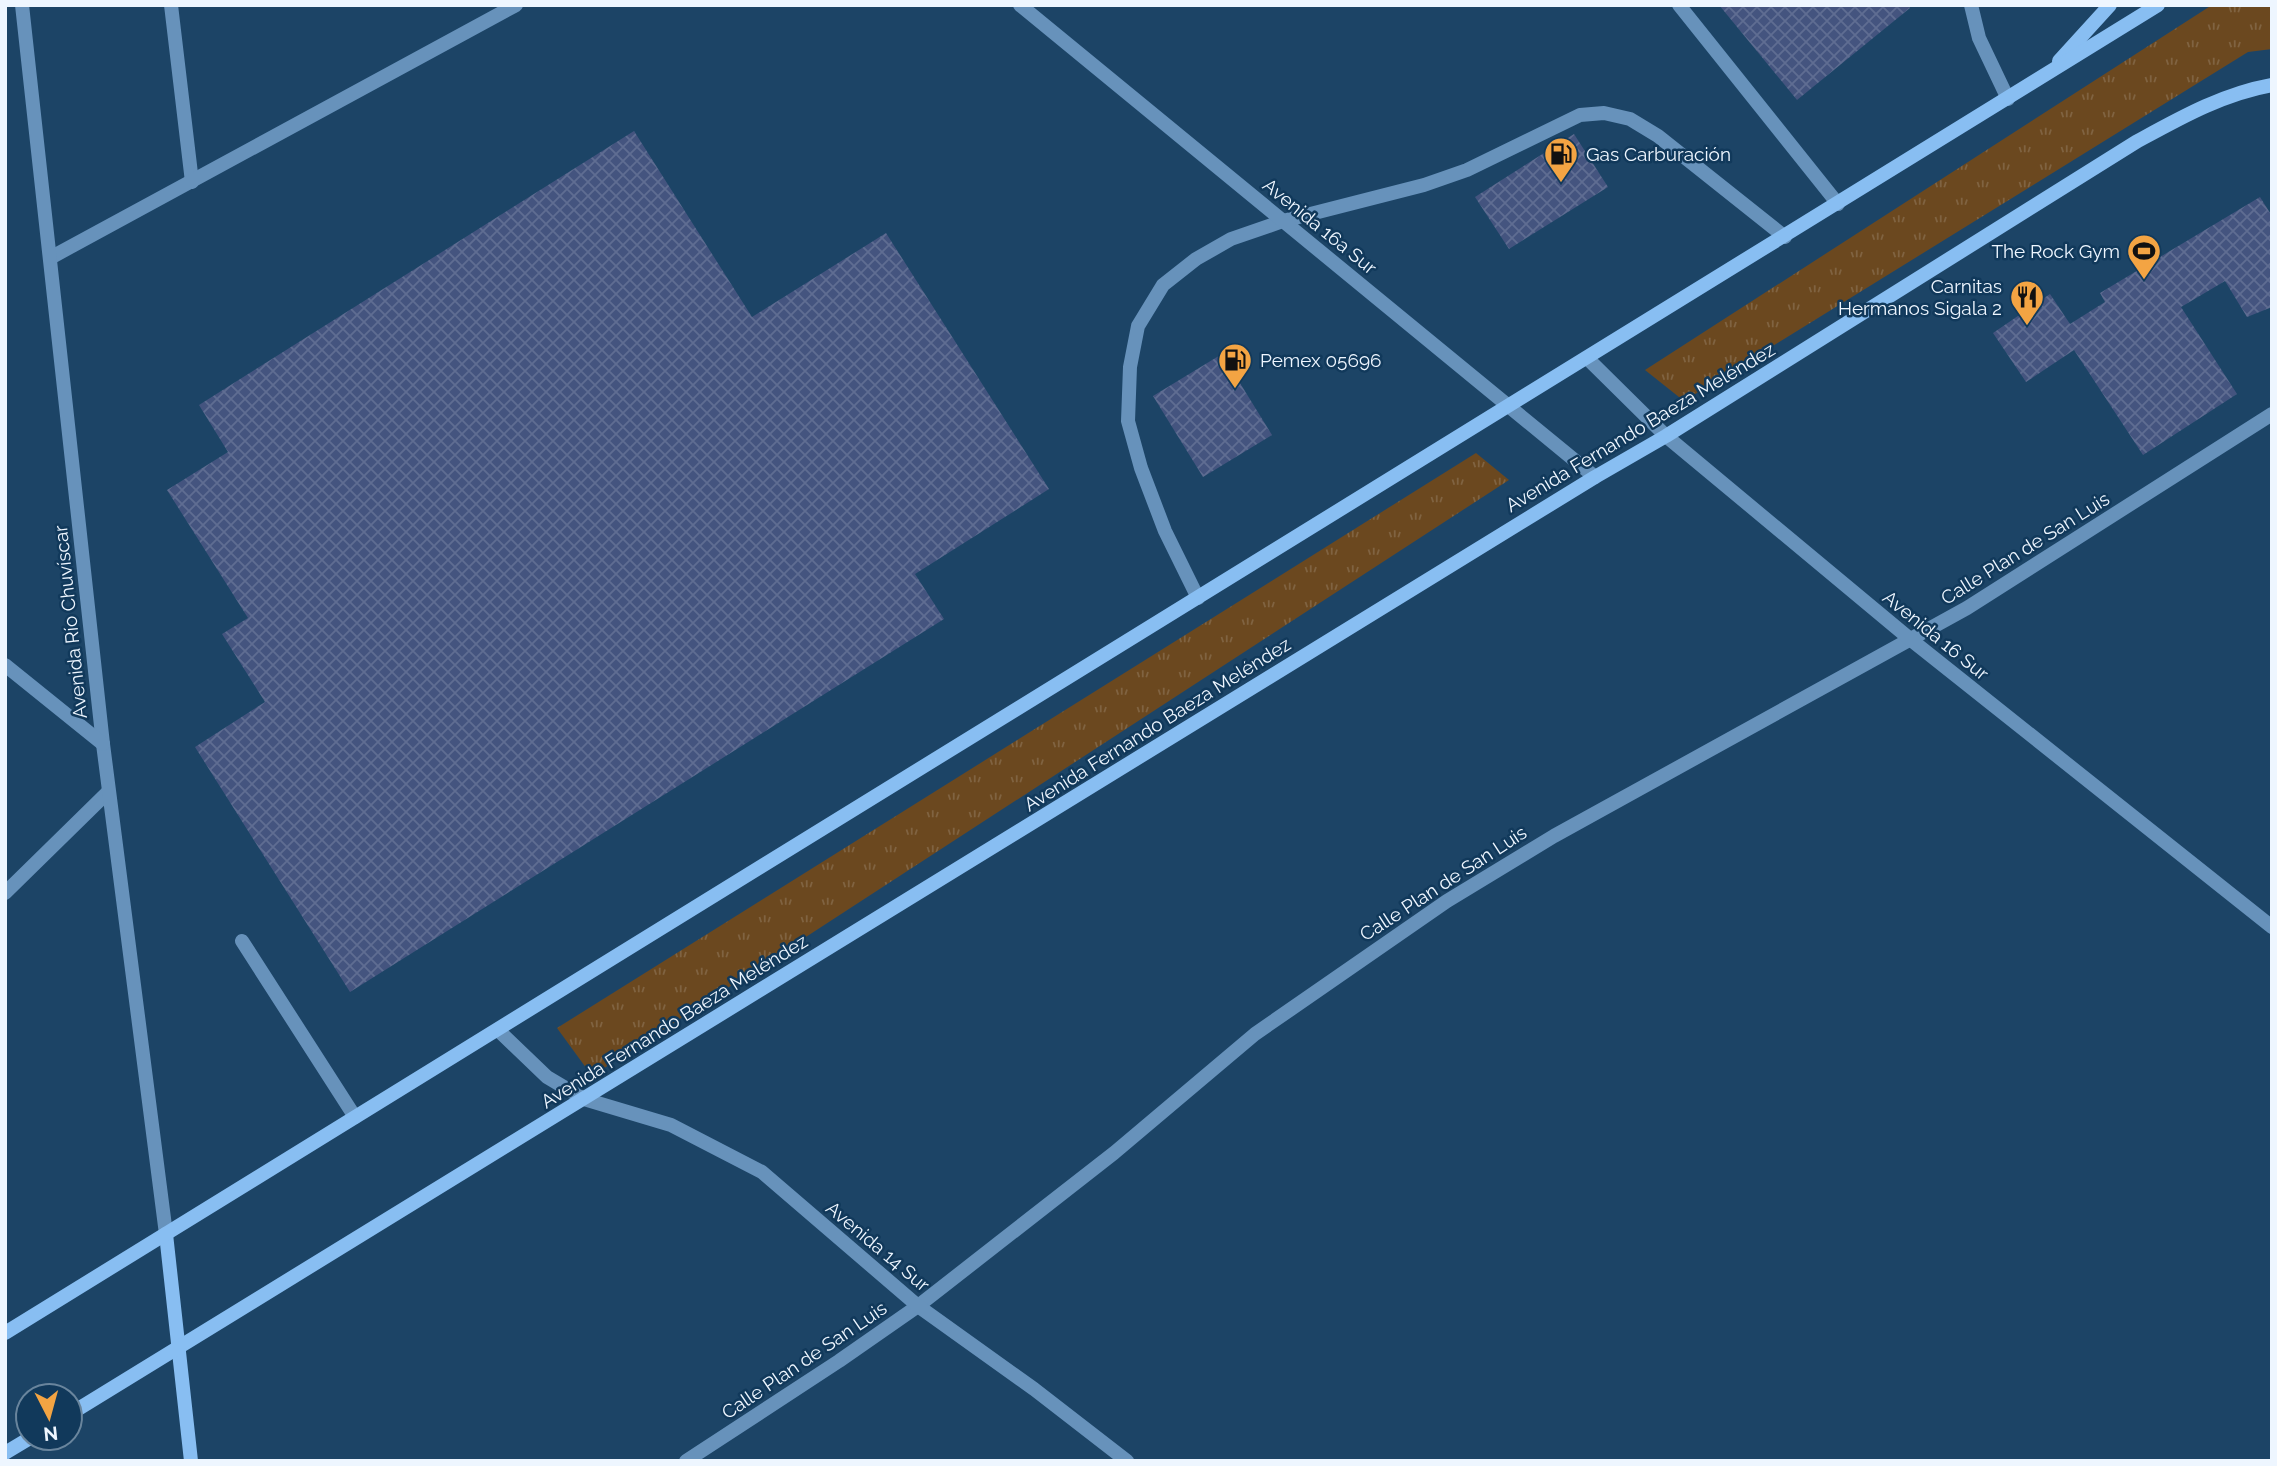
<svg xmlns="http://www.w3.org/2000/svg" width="2277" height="1466" font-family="Raleway,sans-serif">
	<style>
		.park { fill: url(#park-tufts) }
		.building { fill: url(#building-cross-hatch) }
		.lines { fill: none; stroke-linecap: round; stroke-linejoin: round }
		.lane { stroke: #6792bb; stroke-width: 14 }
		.street { stroke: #6792bb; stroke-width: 14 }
		.secondary { stroke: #88bef2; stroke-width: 14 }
		.labels { text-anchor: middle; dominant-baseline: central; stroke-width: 5; stroke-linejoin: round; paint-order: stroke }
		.poi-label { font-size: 19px; fill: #eef6ff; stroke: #11395b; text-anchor: start }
		.street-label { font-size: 19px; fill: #eef6ff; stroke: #11395b }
	</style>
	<defs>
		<pattern id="park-tufts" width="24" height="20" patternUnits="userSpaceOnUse" patternTransform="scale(1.75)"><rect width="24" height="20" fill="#6b481f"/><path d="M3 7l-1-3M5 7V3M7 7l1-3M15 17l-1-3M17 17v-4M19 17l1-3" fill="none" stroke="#806341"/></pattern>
		<pattern id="building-cross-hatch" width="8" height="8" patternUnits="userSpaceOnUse" patternTransform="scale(1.75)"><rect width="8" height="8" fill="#44547f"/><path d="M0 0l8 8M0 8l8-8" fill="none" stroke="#5f6d92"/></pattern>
	</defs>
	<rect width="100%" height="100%" fill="#1c4466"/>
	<g class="park">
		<polygon points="2212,5 2272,5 2272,49 2248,52 1684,401 1645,370"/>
		<polygon points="1476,453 1509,480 592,1076 557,1028"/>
	</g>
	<g class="building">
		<polygon points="1719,5 1908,5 1910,8 1797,100"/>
		<polygon points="634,131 752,317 886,233 1049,489 915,574 944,619 350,992 195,747 265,702 222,634 248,618 167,490 228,452 199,405"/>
		<polygon points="1574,134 1608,187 1509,249 1475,197"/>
		<polygon points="2260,197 2272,216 2272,307 2247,317 2225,281 2181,307 2237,394 2143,455 2074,350 2026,382 1993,333 2050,294 2070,324 2105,302 2100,293"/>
		<polygon points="1222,354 1272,435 1203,477 1153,396"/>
	</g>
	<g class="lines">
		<g class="lane">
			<polyline points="171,5 192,182"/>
			<polyline points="1679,5 1838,204"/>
			<polyline points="1971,5 1979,38 2008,99"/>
			<polyline points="50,258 516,5"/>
			<polyline points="1198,598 1165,531 1141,468 1128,421 1130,367 1138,326 1163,285 1196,259 1231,239 1283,221 1424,185 1467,170 1580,115 1604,113 1630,119 1658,136 1785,237"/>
			<polyline points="5,893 108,792"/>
			<polyline points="242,941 355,1117"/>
			<polyline points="686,1461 839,1361 918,1306 1114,1153 1255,1034 1447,901 1554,836 1967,608 2272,414"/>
		</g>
		<g class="street">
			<polyline points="22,5 103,744 166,1234"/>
			<polyline points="1020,5 1595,477"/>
			<polyline points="1587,358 1666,436 1910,639 2272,927"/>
			<polyline points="5,665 103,744"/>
			<polyline points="498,1030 547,1077 584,1099 671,1125 762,1172 918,1306 1034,1389 1127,1461"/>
		</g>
		<g class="secondary">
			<polyline points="2059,61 2110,5"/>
			<polyline points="166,1234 191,1461"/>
			<polyline points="5,1333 2158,5"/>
			<path d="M70,1414L1595,477L1666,436L2136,142C2180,118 2222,94 2272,85"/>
			<polyline points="5,1453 30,1438"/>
		</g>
	</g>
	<defs>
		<g id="fuel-pin" transform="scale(1.75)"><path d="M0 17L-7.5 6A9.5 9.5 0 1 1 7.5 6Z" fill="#f3a443" stroke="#11395b"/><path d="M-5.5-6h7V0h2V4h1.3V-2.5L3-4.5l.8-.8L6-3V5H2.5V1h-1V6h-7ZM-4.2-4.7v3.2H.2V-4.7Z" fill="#111"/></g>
		<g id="stadium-pin" transform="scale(1.75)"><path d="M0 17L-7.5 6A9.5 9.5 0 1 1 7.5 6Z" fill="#f3a443" stroke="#11395b"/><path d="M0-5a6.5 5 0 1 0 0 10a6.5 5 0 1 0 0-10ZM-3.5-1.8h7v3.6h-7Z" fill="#111"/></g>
		<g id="restaurant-pin" transform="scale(1.75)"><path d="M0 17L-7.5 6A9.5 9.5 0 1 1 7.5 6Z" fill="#f3a443" stroke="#11395b"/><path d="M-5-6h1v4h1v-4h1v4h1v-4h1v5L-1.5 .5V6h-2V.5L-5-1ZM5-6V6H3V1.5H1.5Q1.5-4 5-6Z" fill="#111"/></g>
	</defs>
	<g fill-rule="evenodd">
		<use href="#fuel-pin" x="1561" y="154"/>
		<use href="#stadium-pin" x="2144" y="251"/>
		<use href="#restaurant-pin" x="2027" y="297"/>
		<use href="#fuel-pin" x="1235" y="360"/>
	</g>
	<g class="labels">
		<g class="poi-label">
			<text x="1586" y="154">Gas Carburación</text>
			<text x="2120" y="251" text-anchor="end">The Rock Gym</text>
			<text x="2002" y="286" text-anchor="end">Carnitas<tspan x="2002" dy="22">Hermanos Sigala 2</tspan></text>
			<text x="1260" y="360">Pemex 05696</text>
		</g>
		<g class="street-label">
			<text transform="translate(1320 226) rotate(39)">Avenida 16a Sur</text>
			<text transform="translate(1640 427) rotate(-31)">Avenida Fernando Baeza Meléndez</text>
			<text transform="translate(2025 548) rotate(-32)">Calle Plan de San Luis</text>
			<text transform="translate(70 622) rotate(-96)">Avenida Río Chuvíscar</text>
			<text transform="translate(1936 635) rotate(39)">Avenida 16 Sur</text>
			<text transform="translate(1157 724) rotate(-32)">Avenida Fernando Baeza Meléndez</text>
			<text transform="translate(1443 883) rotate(-33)">Calle Plan de San Luis</text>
			<text transform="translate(674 1021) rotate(-32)">Avenida Fernando Baeza Meléndez</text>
			<text transform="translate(878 1246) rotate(40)">Avenida 14 Sur</text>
			<text transform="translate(804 1360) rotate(-34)">Calle Plan de San Luis</text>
		</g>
	</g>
	<rect width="2277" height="1466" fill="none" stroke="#eef6ff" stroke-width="14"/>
	<g transform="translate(49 1417) rotate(174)"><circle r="33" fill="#11395b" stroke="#69859d" stroke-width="2"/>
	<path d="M0-5L12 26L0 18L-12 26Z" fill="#f3a443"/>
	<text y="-10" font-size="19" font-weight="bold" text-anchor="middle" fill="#eef6ff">N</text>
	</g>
</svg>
